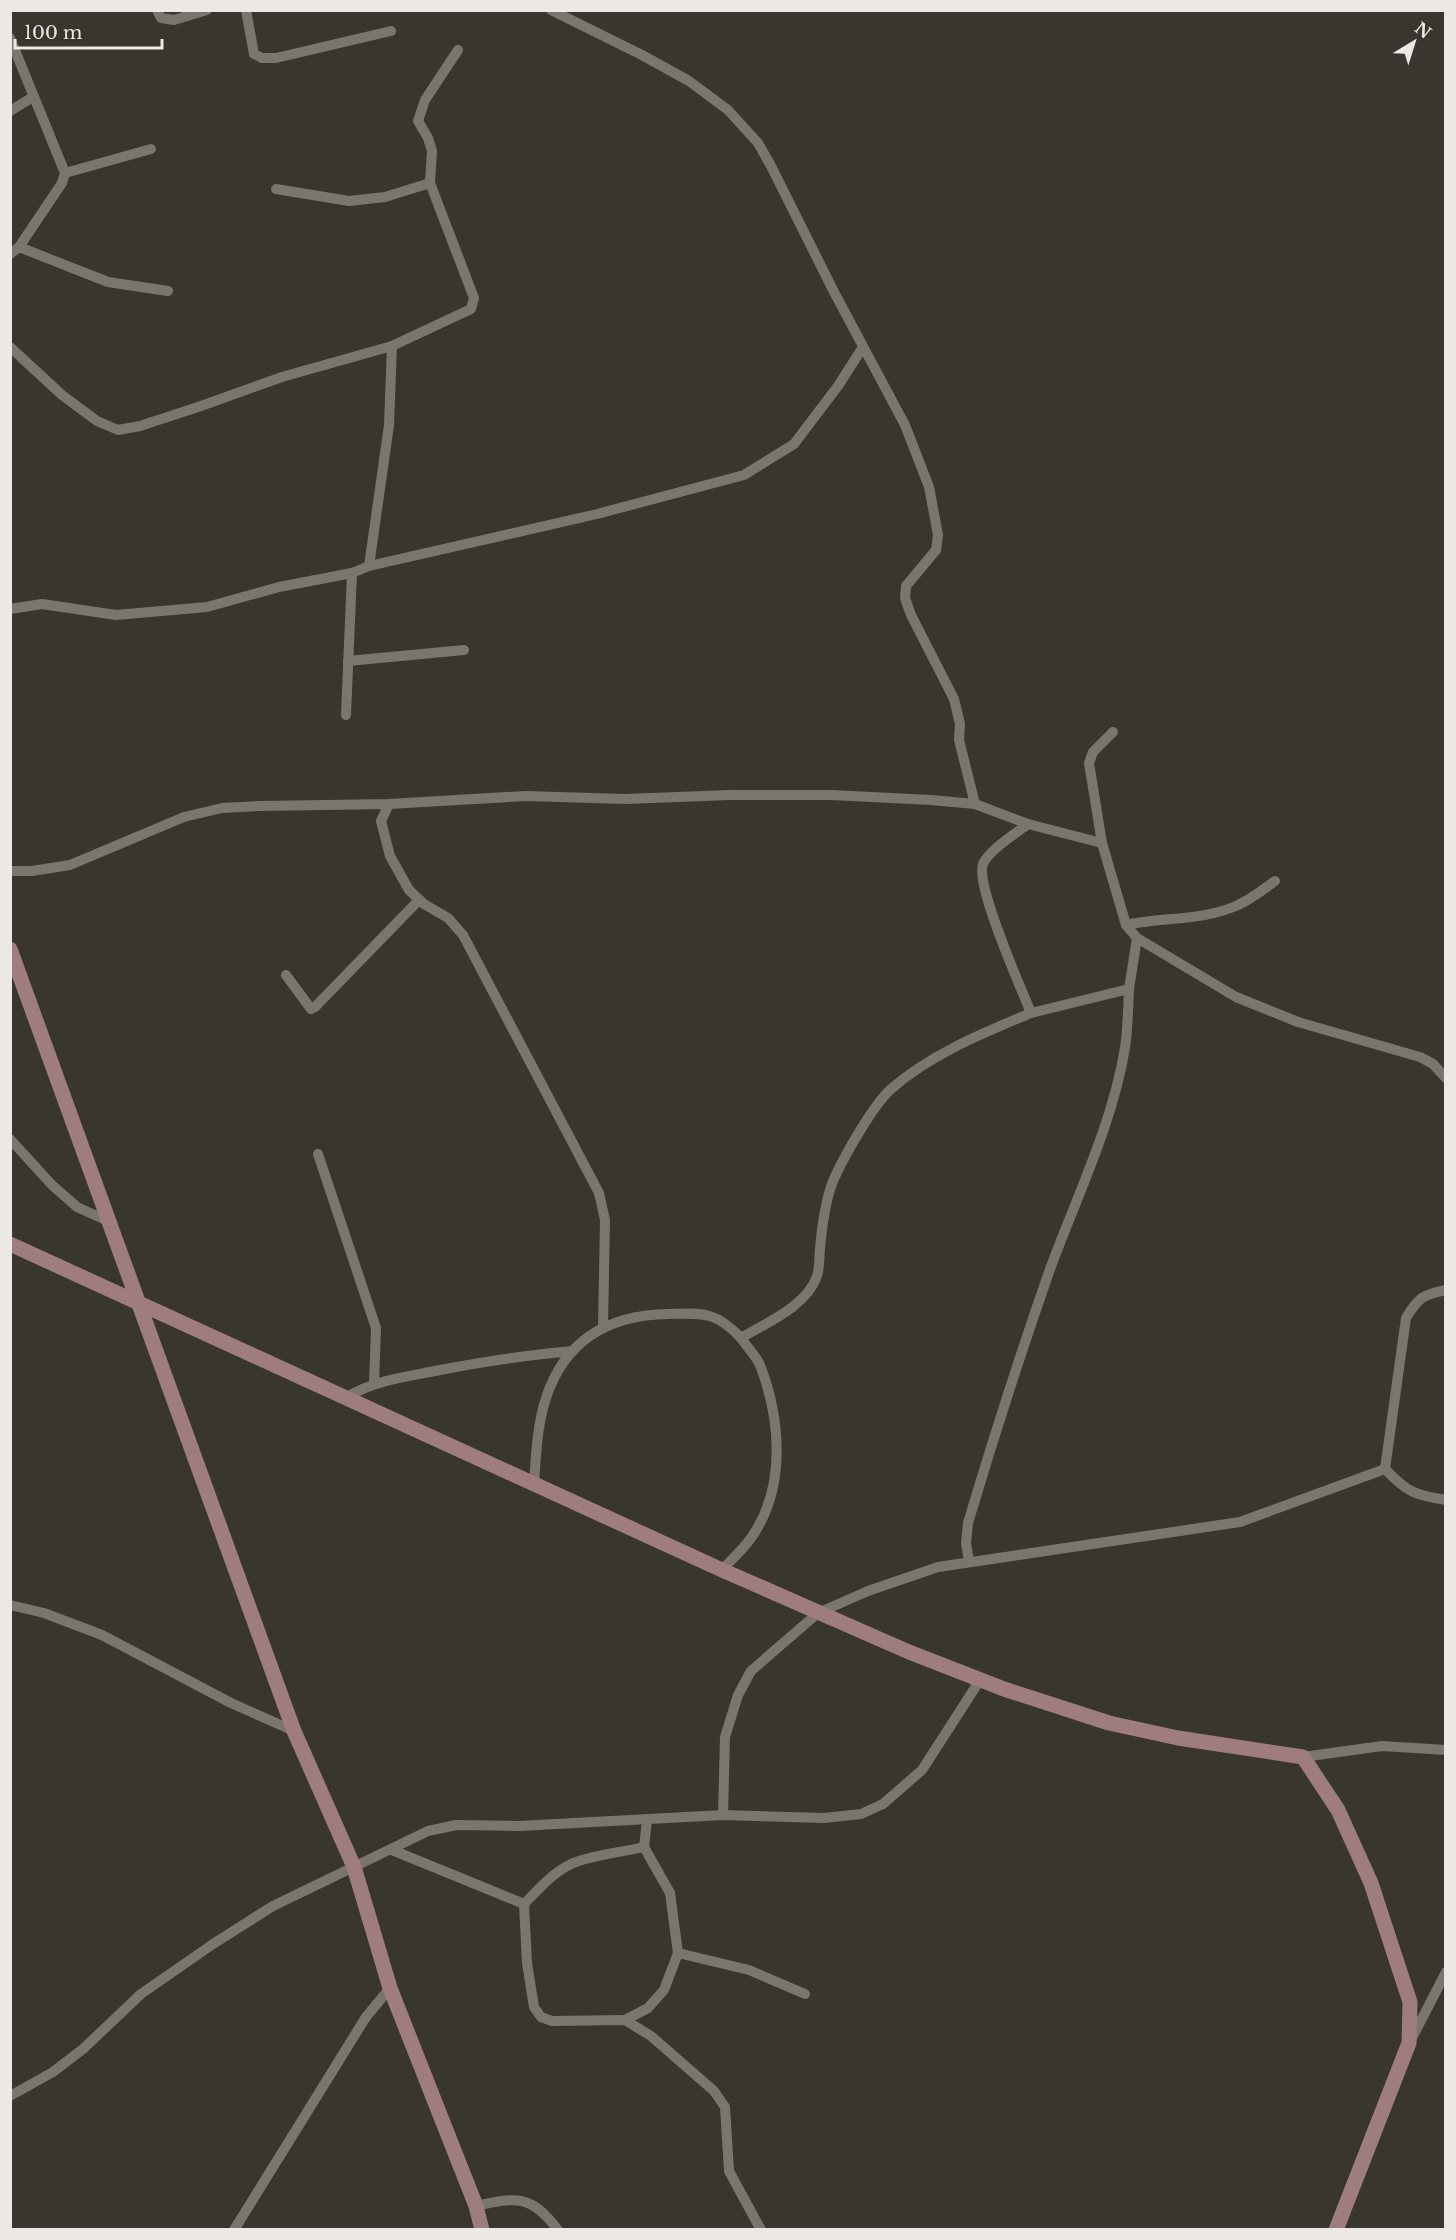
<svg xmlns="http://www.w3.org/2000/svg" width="1456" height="2240" font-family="'Libre Baskerville',serif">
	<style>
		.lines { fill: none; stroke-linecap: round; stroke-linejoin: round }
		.street { stroke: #7a756f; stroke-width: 10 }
		.secondary { stroke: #9f7c80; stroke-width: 15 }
	</style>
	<rect width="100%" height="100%" fill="#393630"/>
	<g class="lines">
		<g class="street">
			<polyline points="157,10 161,18 174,20 207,10"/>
			<polyline points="246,10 254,54 262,58 276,58 391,31"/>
			<polyline points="551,10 642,55 689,81 728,110 758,143 771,166 833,290 905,425 929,487 938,535 936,550 906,586 905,598 911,615 954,699 960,724 959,740 975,804"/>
			<polyline points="10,38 65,173 62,183 19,247 10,254"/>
			<polyline points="10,111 33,97"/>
			<polyline points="65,173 151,149"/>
			<polyline points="276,189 349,201 385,197 430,183"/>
			<polyline points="19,247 108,282 168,291"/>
			<polyline points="10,347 62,395 97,421 118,430 140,426 201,406 282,377 392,346 471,309 474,298 430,183 432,151 428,138 418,121 425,100 458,50"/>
			<polyline points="369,566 389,425 392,346"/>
			<polyline points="10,609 42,604 116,615 207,607 279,587 352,573 369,566 597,514 744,475 794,444 838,386 863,347"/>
			<polyline points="348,661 464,650"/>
			<polyline points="346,715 352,573"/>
			<polyline points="1113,732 1093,752 1089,763 1102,843 1126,925 1137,938 1236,997 1298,1022 1420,1057 1433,1064 1446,1078"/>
			<polyline points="389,804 381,821 390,856 409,890 424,904 448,918 463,935 599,1193 605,1220 603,1326"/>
			<path d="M1028,824C1015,834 989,850 983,864C975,885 1021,988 1031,1013L1129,989L1137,938"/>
			<polyline points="10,871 32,871 70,865 184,817 222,808 260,806 389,804 525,796 625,799 730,795 831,795 931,800 975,804 1028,824 1102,843"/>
			<path d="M1126,925C1162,917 1201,921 1236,906C1250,900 1263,890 1275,881"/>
			<polyline points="286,975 311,1009 315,1007 419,900"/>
			<polyline points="10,1139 52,1185 77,1207 110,1222"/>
			<polyline points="318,1154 376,1328 374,1384"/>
			<path d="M1446,1290C1422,1295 1418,1298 1406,1318L1385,1469C1407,1492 1414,1495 1446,1500"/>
			<path d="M347,1397C373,1381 404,1377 435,1371C481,1362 526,1355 573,1351"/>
			<path d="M534,1484C536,1456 537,1425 546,1398C565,1340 609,1315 668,1314C702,1313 716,1311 741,1338"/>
			<path d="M969,1562L966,1543L968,1523C993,1439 1020,1355 1049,1272C1076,1198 1112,1126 1125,1048C1128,1028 1128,1008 1129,989"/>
			<path d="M722,1570C733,1558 747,1546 755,1532C786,1483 780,1417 760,1365C756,1356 747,1347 741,1338C766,1323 807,1306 817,1276C820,1267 819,1257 820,1248C822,1227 825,1201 833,1181C843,1158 873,1105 891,1089C931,1054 983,1033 1031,1013"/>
			<polyline points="10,1605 44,1613 102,1635 231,1703 294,1731"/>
			<polyline points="1303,1757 1382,1746 1446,1750"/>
			<polyline points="723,1815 725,1737 738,1695 751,1671 818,1613 868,1591 938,1567 1240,1522 1385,1469"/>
			<polyline points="392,1850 524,1904 527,1963 534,2007 541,2017 552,2021 625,2020 651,2036 714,2091 725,2107 729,2171 761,2230"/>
			<path d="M524,1904C540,1888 556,1868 579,1861C600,1854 623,1852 644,1847"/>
			<polyline points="678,1953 749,1970 805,1994"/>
			<polyline points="625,2020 648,2008 664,1990 678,1953 670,1893 644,1847 647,1820"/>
			<polyline points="1411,2040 1446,1972"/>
			<polyline points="10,2096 53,2072 83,2049 141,1994 213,1944 273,1906 428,1831 456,1825 519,1826 723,1815 824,1818 861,1814 883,1804 922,1770 980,1680"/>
			<path d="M476,2206C516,2197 531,2194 558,2230"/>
			<polyline points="234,2230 366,2017 390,1988"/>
		</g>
		<g class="secondary">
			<polyline points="10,949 294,1731 354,1867 390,1988 476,2206 482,2230"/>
			<polyline points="10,1244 722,1570 909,1652 1004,1689 1109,1723 1178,1738 1303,1757 1338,1810 1371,1883 1410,2002 1409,2043 1336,2230"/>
		</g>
	</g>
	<rect width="1456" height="2240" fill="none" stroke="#ebe8e5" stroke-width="24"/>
	<g transform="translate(1414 42) rotate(38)" stroke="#393630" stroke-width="4.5" paint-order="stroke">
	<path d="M0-4.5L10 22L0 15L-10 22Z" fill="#ebe8e5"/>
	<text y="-9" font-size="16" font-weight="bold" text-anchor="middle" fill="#ebe8e5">N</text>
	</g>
	<path d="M15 39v9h147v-9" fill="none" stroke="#ebe8e5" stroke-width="3"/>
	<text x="24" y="39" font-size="18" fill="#ebe8e5" stroke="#393630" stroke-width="4.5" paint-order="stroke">100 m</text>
</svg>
